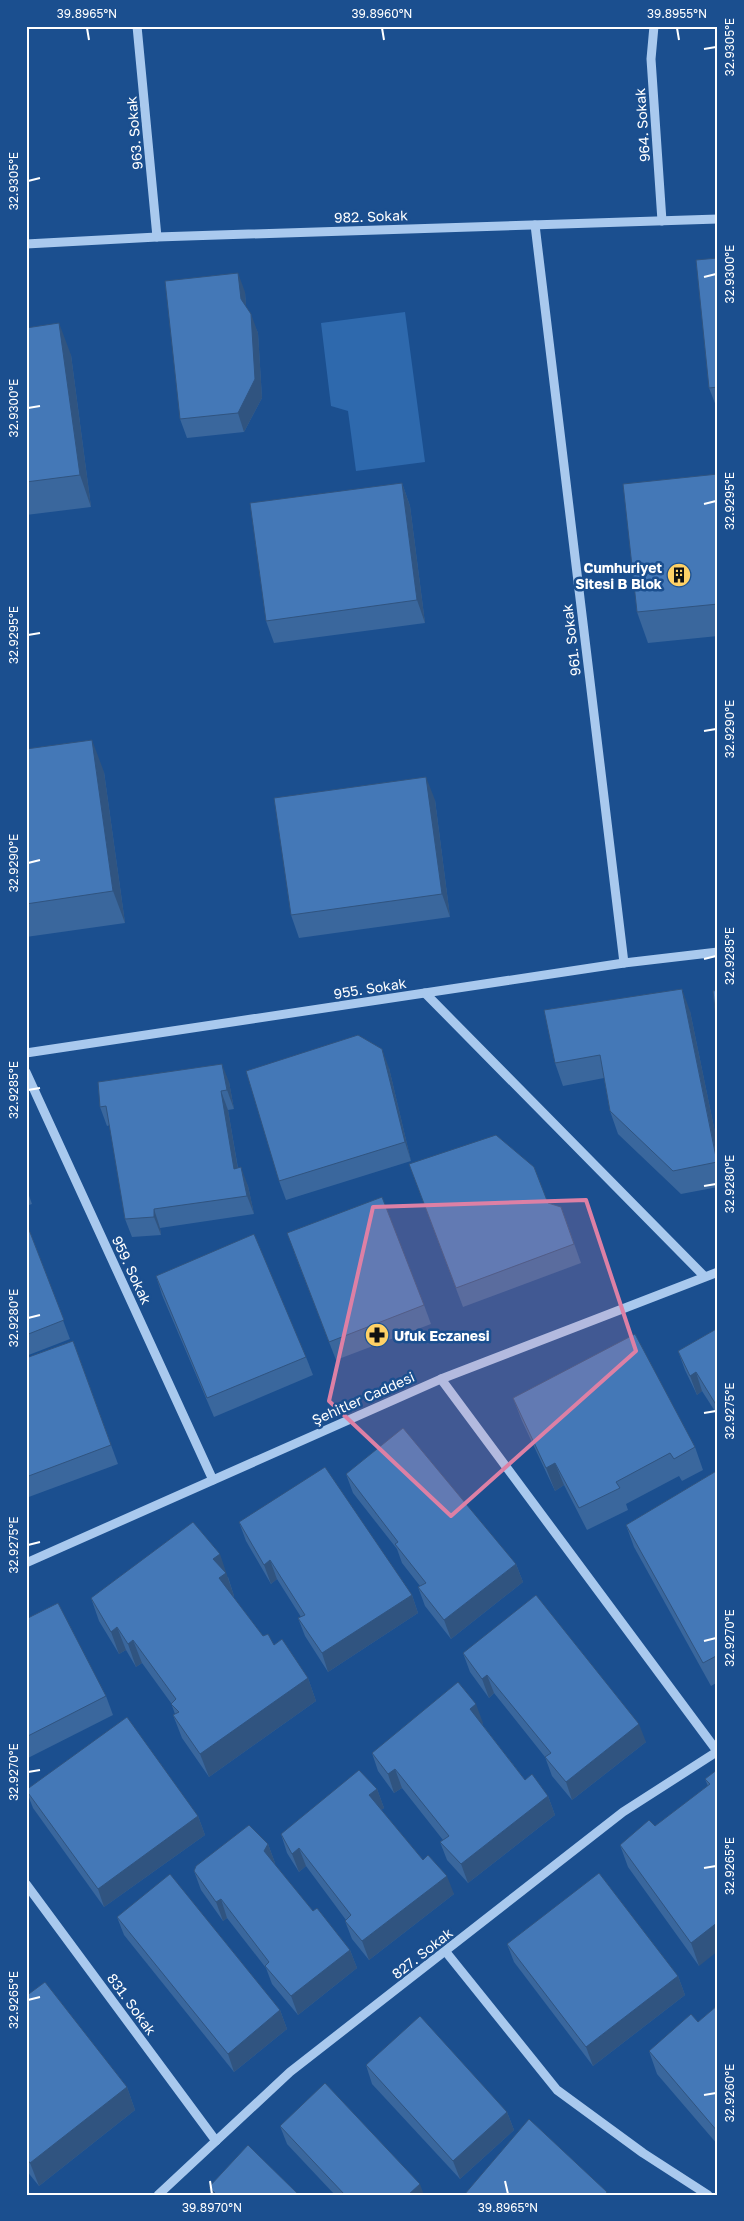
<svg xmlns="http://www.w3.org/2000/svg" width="744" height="2221" font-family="'Golos Text',sans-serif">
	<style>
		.green { fill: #2e69ad }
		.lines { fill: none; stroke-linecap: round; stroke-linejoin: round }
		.minor { stroke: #a9c9ee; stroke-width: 9 }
		.wall { fill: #3a679d }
		.shaded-wall { fill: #305480 }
		.building { fill: #4478b7; stroke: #305480 }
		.marked { fill: #dd80a5; fill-opacity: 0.2; stroke: #dd80a5; stroke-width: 4; stroke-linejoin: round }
		.ticks { fill: none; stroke: #fff; stroke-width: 2 }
		.labels { text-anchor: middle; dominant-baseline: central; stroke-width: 5; stroke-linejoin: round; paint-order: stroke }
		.street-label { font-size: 14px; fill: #fff; stroke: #1b4f8f }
		.poi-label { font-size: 14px; font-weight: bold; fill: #fff; stroke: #1b4f8f; text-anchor: end }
		.neatline { fill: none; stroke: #fff; stroke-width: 2 }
		.ticks-label { font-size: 12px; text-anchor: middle; fill: #fff }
	</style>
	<rect width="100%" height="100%" fill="#1b4f8f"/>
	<polygon class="green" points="405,312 425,462 356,471 348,411 331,406 321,323"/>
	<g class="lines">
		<g class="minor">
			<polyline points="137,26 157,237"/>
			<polyline points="654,26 651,59 662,221"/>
			<polyline points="535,225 624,963"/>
			<polyline points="26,244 157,237 718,219"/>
			<polyline points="425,993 704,1276"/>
			<polyline points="26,1053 624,963 718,952"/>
			<polyline points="26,1072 213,1480"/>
			<polyline points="441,1379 717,1751"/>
			<polyline points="26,1563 441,1379 718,1272"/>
			<polyline points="26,1884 216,2141"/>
			<polyline points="446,1952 557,2090 643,2153 708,2195"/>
			<polyline points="158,2195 290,2072 623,1812 718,1751"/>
		</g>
	</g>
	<g class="wall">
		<polygon points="718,258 718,411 709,388"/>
		<polygon points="245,292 246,307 258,333 262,398 244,432 187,438 180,419"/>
		<polygon points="26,328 71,355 91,507 26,515"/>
		<polygon points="718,474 718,636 648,643 637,612"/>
		<polygon points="402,483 410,506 425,623 274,643 266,621"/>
		<polygon points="26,749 104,772 125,923 26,937"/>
		<polygon points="435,800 450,917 299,938 291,915"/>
		<polygon points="690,1011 718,1147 718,1187 681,1194 618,1134 610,1111 604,1078 563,1086 555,1063"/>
		<polygon points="389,1068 411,1161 286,1200 279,1181"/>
		<polygon points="229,1082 234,1109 228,1110 238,1168 248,1186 254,1214 160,1228 161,1235 132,1237 125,1219 110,1125 107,1126 100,1107"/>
		<polygon points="409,1164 561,1207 581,1263 463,1307"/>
		<polygon points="26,1187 32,1204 26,1206"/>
		<polygon points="26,1222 70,1339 26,1356"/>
		<polygon points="294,1252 424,1305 431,1324 336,1360"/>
		<polygon points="156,1276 306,1357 313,1375 214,1417 162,1295"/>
		<polygon points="718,1328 718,1416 702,1391 697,1395 685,1370 678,1351"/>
		<polygon points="73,1341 118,1464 26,1498 26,1358"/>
		<polygon points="513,1398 695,1447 703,1470 682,1481 679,1476 626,1504 628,1510 587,1530 564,1485 555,1491 522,1421"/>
		<polygon points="718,1470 718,1682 711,1686 634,1547 626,1525"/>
		<polygon points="346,1474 516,1564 523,1582 451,1639 425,1606 418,1587 420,1586 402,1563 397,1549 353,1493"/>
		<polygon points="239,1522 412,1595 418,1613 328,1672 305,1636 298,1618 301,1617 277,1579 271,1584 246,1541"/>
		<polygon points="228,1577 234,1596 233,1597 263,1636 274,1645 308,1678 316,1701 209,1777 182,1738 173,1715 175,1714 171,1703 142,1663 136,1667 126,1650 119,1654 99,1621 91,1598"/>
		<polygon points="26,1619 106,1696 113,1715 26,1759"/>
		<polygon points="463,1653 646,1742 572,1800 552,1776 545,1757 494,1693 489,1698 470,1672"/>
		<polygon points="483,1723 482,1724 525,1780 548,1796 555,1815 468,1883 447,1860 440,1842 443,1840 402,1788 394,1793 378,1771 372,1753"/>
		<polygon points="718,1769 699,1966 628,1867 620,1845 655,1826 708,1786 705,1779"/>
		<polygon points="377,1789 384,1808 381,1810 423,1860 454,1894 369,1960 352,1939 345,1921 346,1920 306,1866 299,1872 287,1853 281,1834"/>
		<polygon points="26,1790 198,1816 205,1835 104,1907 33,1808"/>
		<polygon points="268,1844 275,1863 274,1864 313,1911 350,1950 357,1968 298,2015 272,1984 266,1968 227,1918 223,1921 201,1890 194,1871"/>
		<polygon points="117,1917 280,2010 287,2029 234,2072 124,1935"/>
		<polygon points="507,1944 678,1976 685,1995 593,2066 514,1962"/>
		<polygon points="26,1996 127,2087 135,2110 39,2186 26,2170"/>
		<polygon points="718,2005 718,2145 657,2074 649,2051 698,2022"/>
		<polygon points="366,2065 507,2112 514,2130 460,2179 372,2084"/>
		<polygon points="280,2126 424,2195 335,2195 287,2144"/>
		<polygon points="209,2187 299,2195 211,2195"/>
	</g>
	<g class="shaded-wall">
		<polygon points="238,273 245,292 247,318 241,299"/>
		<polygon points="251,314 258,333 262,398 244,432 238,413"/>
		<polygon points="59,323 71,355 91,507 80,475"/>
		<polygon points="402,483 410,506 425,623 417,600"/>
		<polygon points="92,740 104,772 125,923 113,891"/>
		<polygon points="426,777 435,800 450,917 442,894"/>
		<polygon points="682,989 690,1011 718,1147 718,1164"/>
		<polygon points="382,1049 389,1068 411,1161 405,1142"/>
		<polygon points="222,1064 229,1082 234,1109 227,1090"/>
		<polygon points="221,1091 228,1110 241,1187 234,1169"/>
		<polygon points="241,1167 248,1186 254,1214 247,1196"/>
		<polygon points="154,1209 160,1228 161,1235 154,1217"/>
		<polygon points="696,1372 702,1391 697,1395 690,1376"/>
		<polygon points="555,1463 564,1485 555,1491 546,1468"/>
		<polygon points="220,1554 234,1596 227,1601 219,1578 213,1559"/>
		<polygon points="270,1560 277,1579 271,1584 264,1565"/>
		<polygon points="516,1564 523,1582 451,1639 444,1620"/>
		<polygon points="412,1595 418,1613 328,1672 322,1653"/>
		<polygon points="117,1627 126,1650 119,1654 111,1632"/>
		<polygon points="133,1640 142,1663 136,1667 128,1644"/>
		<polygon points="487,1675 494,1693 489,1698 482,1679"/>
		<polygon points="308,1678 316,1701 209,1777 200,1754"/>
		<polygon points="476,1704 483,1723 477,1728 470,1709"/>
		<polygon points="639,1724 646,1742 572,1800 566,1782"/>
		<polygon points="395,1769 402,1788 394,1793 388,1774"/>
		<polygon points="377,1789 384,1808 376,1814 369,1795"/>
		<polygon points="548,1796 555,1815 468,1883 461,1864"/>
		<polygon points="198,1816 205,1835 104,1907 98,1889"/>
		<polygon points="268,1844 275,1863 271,1870 264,1851"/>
		<polygon points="299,1848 306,1866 299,1872 292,1854"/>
		<polygon points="447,1876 454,1894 369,1960 362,1941"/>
		<polygon points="221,1899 227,1918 223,1921 216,1902"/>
		<polygon points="718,1922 718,1951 699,1966 691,1943"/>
		<polygon points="350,1950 357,1968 298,2015 291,1996"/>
		<polygon points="678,1976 685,1995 593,2066 586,2047"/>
		<polygon points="280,2010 287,2029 234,2072 228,2054"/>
		<polygon points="127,2087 135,2110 39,2186 30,2163"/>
		<polygon points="507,2112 514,2130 460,2179 453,2161"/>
		<polygon points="420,2184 424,2195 408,2195"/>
	</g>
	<g class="building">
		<polygon points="718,258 718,387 709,388 696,260"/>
		<polygon points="238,273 241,299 251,314 255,379 238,413 180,419 165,281"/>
		<polygon points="59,323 80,475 26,482 26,328"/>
		<polygon points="718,474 718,604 637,612 623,484"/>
		<polygon points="402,483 417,600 266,621 250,503"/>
		<polygon points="92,740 113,891 26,904 26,749"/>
		<polygon points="426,777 442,894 291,915 274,798"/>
		<polygon points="682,989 717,1162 673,1171 610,1111 600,1055 555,1063 544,1010"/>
		<polygon points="718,990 718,1017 716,1018 713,991"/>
		<polygon points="358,1035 382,1049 405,1142 279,1181 246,1071"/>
		<polygon points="222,1064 227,1090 221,1091 234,1169 241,1167 247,1196 154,1209 154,1217 125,1219 106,1106 100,1107 98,1082"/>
		<polygon points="496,1135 534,1167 548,1203 561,1207 574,1244 456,1288 409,1164"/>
		<polygon points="382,1197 424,1305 329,1342 287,1233"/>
		<polygon points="26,1222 64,1320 26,1335"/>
		<polygon points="254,1234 306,1357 207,1398 156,1276"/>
		<polygon points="718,1328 718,1408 696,1372 690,1376 678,1351"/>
		<polygon points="635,1334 695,1447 674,1459 670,1453 616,1482 620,1488 579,1508 555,1463 546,1468 513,1398"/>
		<polygon points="73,1341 111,1445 26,1477 26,1358"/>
		<polygon points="403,1428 516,1564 444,1620 418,1587 426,1583 395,1544 398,1542 346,1474"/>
		<polygon points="325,1467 412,1595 322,1653 298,1618 305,1615 270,1560 264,1565 239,1522"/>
		<polygon points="718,1470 718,1655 703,1663 626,1525"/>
		<polygon points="193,1522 220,1554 213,1559 226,1573 219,1578 263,1636 268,1634 274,1645 282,1639 308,1678 200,1754 173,1715 179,1712 171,1704 176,1699 133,1640 128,1644 117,1627 111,1632 91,1598"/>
		<polygon points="536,1595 639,1724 566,1782 545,1757 551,1753 487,1675 482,1679 463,1653"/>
		<polygon points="58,1603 106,1696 26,1737 26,1619"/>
		<polygon points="458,1682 476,1704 470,1709 525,1780 532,1774 548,1796 461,1864 440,1842 449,1836 395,1769 388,1774 372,1753"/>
		<polygon points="127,1717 198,1816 98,1889 26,1790"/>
		<polygon points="718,1769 718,1922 691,1943 620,1845 649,1820 655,1826 710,1784 705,1779"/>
		<polygon points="359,1770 377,1789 369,1795 423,1860 428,1855 447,1876 362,1941 345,1921 351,1915 299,1848 292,1854 281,1834"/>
		<polygon points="249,1825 268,1844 264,1851 313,1911 317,1908 350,1950 291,1996 265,1966 269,1962 221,1899 216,1902 194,1871 196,1866"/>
		<polygon points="599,1873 678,1976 586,2047 507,1944"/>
		<polygon points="170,1874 280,2010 228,2054 117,1917"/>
		<polygon points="45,1982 127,2087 30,2163 26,2158 26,1996"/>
		<polygon points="718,2005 718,2132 649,2051 691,2014 698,2022"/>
		<polygon points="420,2016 507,2112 453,2161 366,2065"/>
		<polygon points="325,2083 420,2184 408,2195 345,2195 280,2126"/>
		<polygon points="529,2119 607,2192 605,2195 464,2195"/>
		<polygon points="248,2145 299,2195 217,2195 209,2187"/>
	</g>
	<path class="marked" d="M586,1200L636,1351L451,1516L329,1401L373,1207Z"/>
	<path class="ticks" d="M87,28L89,40M382,28L384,40M677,28L679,40M704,49L716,47M28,181L40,178M704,277L716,274M28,408L40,406M704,504L716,501M28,635L40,633M704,731L716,729M28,863L40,860M704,959L716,956M28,1090L40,1088M704,1186L716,1184M28,1318L40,1315M704,1413L716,1411M28,1545L40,1542M704,1641L716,1638M28,1772L40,1770M704,1868L716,1866M28,2000L40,1997M704,2095L716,2093M210,2181L212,2194M505,2181L508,2194"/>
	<defs>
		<g id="building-disc" transform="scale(1.25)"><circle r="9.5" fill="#ffd166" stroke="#1b4f8f"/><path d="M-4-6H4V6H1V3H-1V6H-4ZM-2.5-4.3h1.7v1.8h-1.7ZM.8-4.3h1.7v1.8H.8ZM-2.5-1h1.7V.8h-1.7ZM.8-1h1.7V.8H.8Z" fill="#111"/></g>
		<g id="pharmacy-disc" transform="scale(1.25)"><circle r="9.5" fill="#ffd166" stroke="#1b4f8f"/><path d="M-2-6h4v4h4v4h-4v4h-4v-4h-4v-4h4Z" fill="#111"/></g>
	</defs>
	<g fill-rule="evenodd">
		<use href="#building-disc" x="679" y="575"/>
		<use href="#pharmacy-disc" x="377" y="1335"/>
	</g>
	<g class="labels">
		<g class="street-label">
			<text transform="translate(642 125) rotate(-94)">964. Sokak</text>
			<text transform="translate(134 133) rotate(-95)">963. Sokak</text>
			<text transform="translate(371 216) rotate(-2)">982. Sokak</text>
			<text transform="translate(571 640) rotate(-97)">961. Sokak</text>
			<text transform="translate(370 988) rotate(-9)">955. Sokak</text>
			<text transform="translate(132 1270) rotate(65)">959. Sokak</text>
			<text transform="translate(363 1398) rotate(-24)">Şehitler Caddesi</text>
			<text transform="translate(422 1953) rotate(-38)">827. Sokak</text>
			<text transform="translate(132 2004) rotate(54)">831. Sokak</text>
		</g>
		<g class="poi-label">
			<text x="662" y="567">Cumhuriyet<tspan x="662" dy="16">Sitesi B Blok</tspan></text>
			<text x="394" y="1335" text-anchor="start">Ufuk Eczanesi</text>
		</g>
	</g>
	<rect width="744" height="2221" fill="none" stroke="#1b4f8f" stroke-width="55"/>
	<rect x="28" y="28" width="688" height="2166" class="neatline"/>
	<g class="ticks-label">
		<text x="87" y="18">39.8965°N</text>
		<text x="382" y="18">39.8960°N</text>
		<text x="677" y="18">39.8955°N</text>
		<text transform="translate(730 47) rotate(-90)" y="4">32.9305°E</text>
		<text transform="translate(14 181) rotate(-90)" y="4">32.9305°E</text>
		<text transform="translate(730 274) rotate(-90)" y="4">32.9300°E</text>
		<text transform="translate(14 408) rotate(-90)" y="4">32.9300°E</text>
		<text transform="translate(730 501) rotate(-90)" y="4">32.9295°E</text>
		<text transform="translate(14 635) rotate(-90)" y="4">32.9295°E</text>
		<text transform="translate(730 729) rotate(-90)" y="4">32.9290°E</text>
		<text transform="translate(14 863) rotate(-90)" y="4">32.9290°E</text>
		<text transform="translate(730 956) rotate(-90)" y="4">32.9285°E</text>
		<text transform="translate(14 1090) rotate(-90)" y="4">32.9285°E</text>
		<text transform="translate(730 1184) rotate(-90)" y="4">32.9280°E</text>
		<text transform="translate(14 1318) rotate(-90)" y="4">32.9280°E</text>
		<text transform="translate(730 1411) rotate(-90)" y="4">32.9275°E</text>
		<text transform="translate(14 1545) rotate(-90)" y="4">32.9275°E</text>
		<text transform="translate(730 1638) rotate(-90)" y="4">32.9270°E</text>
		<text transform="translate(14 1772) rotate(-90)" y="4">32.9270°E</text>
		<text transform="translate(730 1866) rotate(-90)" y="4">32.9265°E</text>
		<text transform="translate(14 2000) rotate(-90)" y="4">32.9265°E</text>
		<text transform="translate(730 2093) rotate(-90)" y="4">32.9260°E</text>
		<text x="212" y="2212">39.8970°N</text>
		<text x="508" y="2212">39.8965°N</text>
	</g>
</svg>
